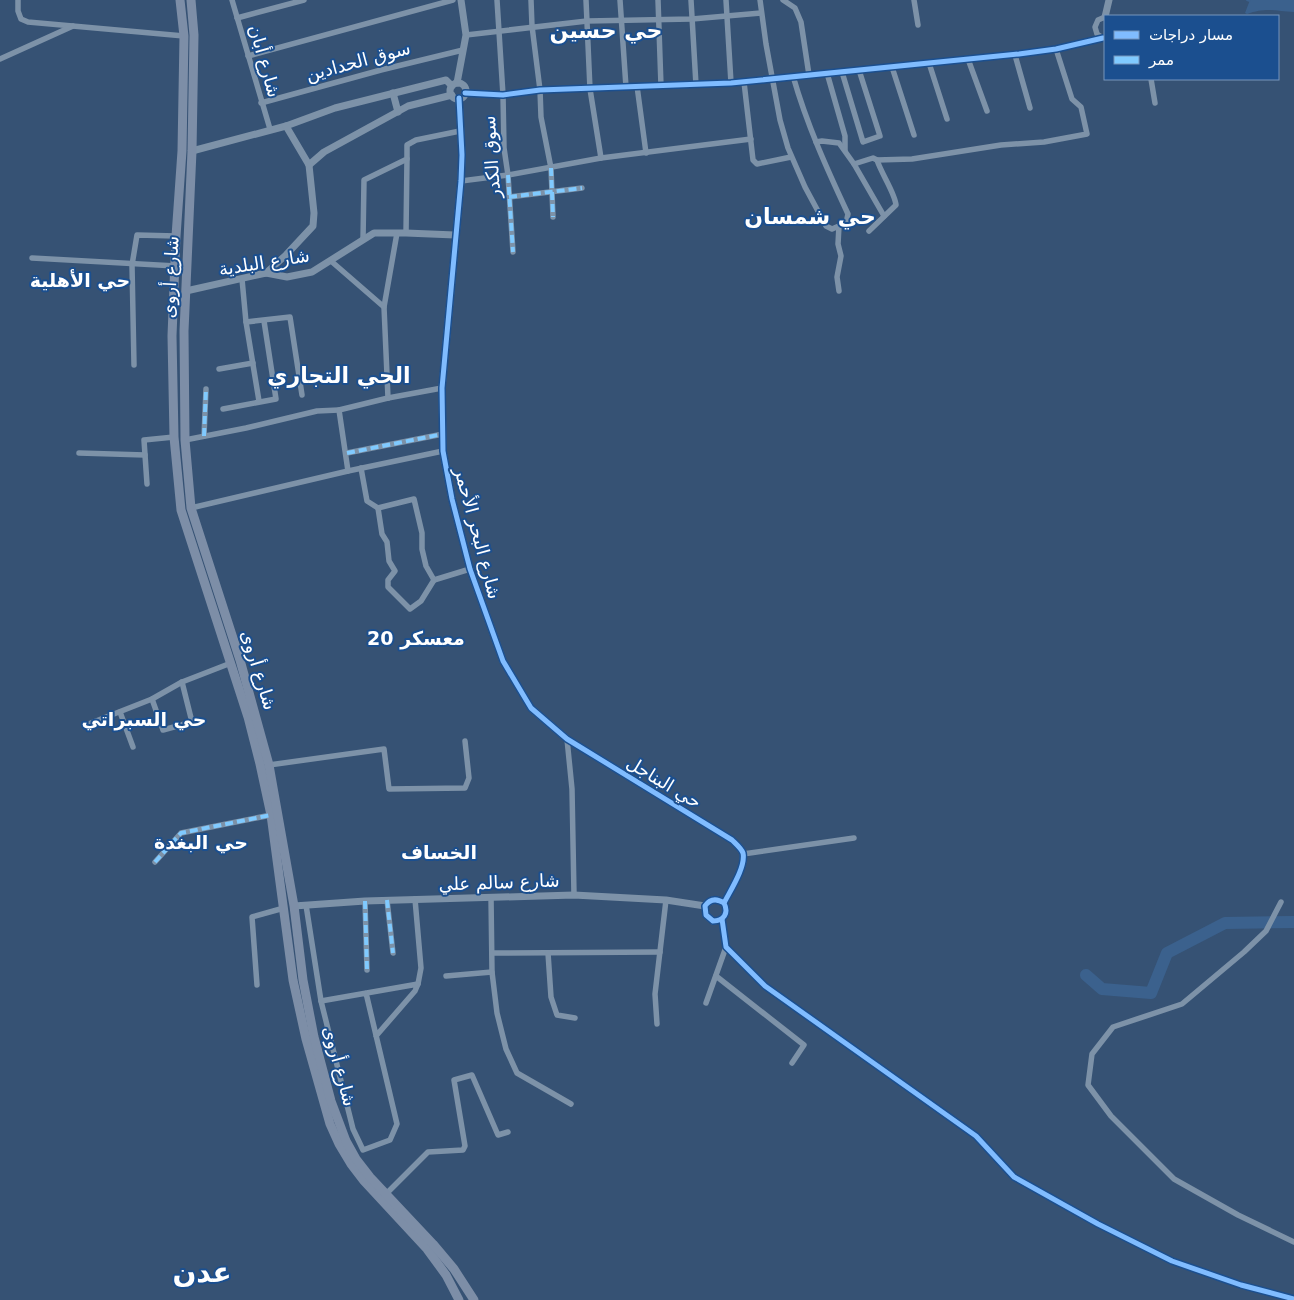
<svg xmlns="http://www.w3.org/2000/svg" width="1294" height="1300" font-family="'DejaVu Sans',Vazirmatn,sans-serif">
	<style>
		.water { fill: #3b618d }
		.lines { fill: none; stroke-linecap: round; stroke-linejoin: round }
		.stream { stroke: #3b618d; stroke-width: 2 }
		.river { stroke: #3b618d; stroke-width: 12 }
		.minor { stroke: #7d92a8; stroke-width: 5.5 }
		.tertiary { stroke: #7d92a8; stroke-width: 7 }
		.primary { stroke: #7d8ea7; stroke-width: 9 }
		.quiet { stroke: #80caff; stroke-width: 4; stroke-dasharray: 8 4; stroke-linecap: butt }
		.cycleway-casing { stroke: #1b4f8f; stroke-width: 8 }
		.cycleway { stroke: #80bcff; stroke-width: 5 }
		.labels { text-anchor: middle; dominant-baseline: central; stroke-width: 4; stroke-linejoin: round; paint-order: stroke }
		.street-label { font-size: 18px; fill: #fff; stroke: #1b4f8f }
		.neighbourhood-label { font-size: 19px; font-weight: bold; fill: #fff; stroke: #1b4f8f }
		.district-label { font-size: 22px; font-weight: bold; fill: #fff; stroke: #1b4f8f }
		.town-label { font-size: 28px; font-weight: bold; fill: #fff; stroke: #1b4f8f }
	</style>
	<rect width="100%" height="100%" fill="#365274"/>
	<path class="water" d="M1250,0H1294V12C1276,11 1266,7 1247,14L1245,13Z"/>
	<g class="lines">
		<polyline class="stream" points="1247,0 1250,1"/>
		<polyline class="river" points="1086,975 1102,989 1151,993 1167,953 1225,923 1294,922"/>
		<g class="minor">
			<polyline points="18,0 18,11 21,19 28,22 184,36"/>
			<polyline points="232,0 270,129"/>
			<polyline points="497,0 503,95 504,148 508,175 513,252"/>
			<polyline points="531,0 532,26 540,90 541,117 551,168 553,217"/>
			<polyline points="586,0 590,89 601,158"/>
			<polyline points="620,0 626,87"/>
			<polyline points="658,0 661,86"/>
			<polyline points="691,0 696,85"/>
			<polyline points="726,0 731,83"/>
			<path d="M760,0L766,44L780,120L788,148L805,187L826,226L832,229L846,223L848,214C827,169 807,125 793,76"/>
			<polyline points="783,0 795,8 801,22 809,75"/>
			<polyline points="914,0 918,25"/>
			<polyline points="237,18 304,0"/>
			<polyline points="466,35 587,21 692,19 761,13"/>
			<polyline points="1103,38 1097,34 1095,27 1098,20 1105,17"/>
			<polyline points="1015,55 1030,108"/>
			<polyline points="248,56 453,0"/>
			<polyline points="0,59 73,26"/>
			<polyline points="968,59 987,111"/>
			<polyline points="929,63 947,119"/>
			<polyline points="892,67 914,135"/>
			<polyline points="842,72 863,142 880,136 859,70"/>
			<polyline points="827,73 845,136 845,150"/>
			<polyline points="1151,79 1155,103"/>
			<polyline points="744,82 753,160 757,164 791,157"/>
			<polyline points="637,86 646,153"/>
			<polyline points="465,93 503,95 540,90 731,83 1019,54 1056,49 1103,38"/>
			<polyline points="261,103 381,70 463,50"/>
			<polyline points="816,142 822,141 839,143 854,164 873,158 877,160 912,159 1001,145 1044,142 1087,134 1081,107 1072,99 1056,49"/>
			<polyline points="854,164 884,216"/>
			<polyline points="461,181 508,175 601,158 751,139"/>
			<polyline points="509,197 582,188"/>
			<polyline points="839,226 838,244 841,256 837,277 839,291"/>
			<path d="M869,231L896,205C895,193 881,173 877,160"/>
			<polyline points="406,233 407,159"/>
			<polyline points="363,240 364,180 407,159 407,145 416,140 460,131"/>
			<polyline points="32,258 176,266"/>
			<polyline points="331,261 384,307 388,398"/>
			<polyline points="242,279 246,322 259,401"/>
			<polyline points="384,307 397,233"/>
			<polyline points="246,322 290,317 302,395"/>
			<polyline points="134,365 132,265 137,235 176,236"/>
			<polyline points="219,369 253,363"/>
			<polyline points="223,409 276,399 264,321"/>
			<polyline points="204,436 206,389"/>
			<polyline points="185,440 246,428 317,411 339,410"/>
			<polyline points="79,453 145,455"/>
			<polyline points="347,453 443,434"/>
			<polyline points="361,468 367,501 378,508 414,499 422,533 422,549 426,566 434,580 470,569"/>
			<polyline points="348,471 339,410 388,398 442,388"/>
			<polyline points="147,484 144,440 174,437"/>
			<polyline points="191,508 348,471 443,451"/>
			<polyline points="378,508 382,534 387,542 389,561 395,571 388,580 388,587 410,609 421,601 434,580"/>
			<polyline points="152,699 163,730 192,722 182,682"/>
			<polyline points="120,712 133,747"/>
			<polyline points="91,723 152,699 182,682 231,663"/>
			<polyline points="567,739 572,789 574,895"/>
			<polyline points="269,765 384,749 389,789 465,788 469,778 465,741"/>
			<polyline points="743,854 854,838"/>
			<polyline points="155,862 181,833 271,815"/>
			<polyline points="491,897 492,972 497,1013 506,1049 517,1073 571,1104"/>
			<polyline points="415,899 421,968 418,984"/>
			<polyline points="387,900 393,953"/>
			<polyline points="365,901 367,970"/>
			<polyline points="1281,902 1266,931 1244,952 1182,1004 1113,1027 1092,1054 1088,1085 1111,1116 1174,1179 1238,1215 1294,1242"/>
			<polyline points="306,905 321,1001"/>
			<polyline points="722,919 726,947 765,986 976,1136 1014,1177 1098,1224 1172,1261 1241,1285 1294,1299"/>
			<polyline points="492,953 660,952"/>
			<polyline points="548,953 551,997 557,1015 575,1018"/>
			<polyline points="446,976 492,972"/>
			<polyline points="716,976 804,1045 792,1063"/>
			<polyline points="257,985 252,917 284,908"/>
			<polyline points="366,993 397,1124 390,1140 363,1150 353,1129 321,1001 418,984 415,991 376,1036"/>
			<polyline points="706,1003 726,947"/>
			<polyline points="657,1024 655,994 666,900"/>
			<polyline points="386,1194 428,1152 463,1150 465,1146 454,1080 472,1075 498,1135 508,1132"/>
		</g>
		<g class="tertiary">
			<polyline points="1105,17 1109,0"/>
			<polyline points="457,83 466,35 461,0"/>
			<circle cx="458" cy="91" r="8"/>
			<polyline points="393,93 398,112"/>
			<path d="M459,98L462,155L461,181L442,388L443,451L452,499L470,569L503,661L531,708L567,739L732,840C736,844 741,848 743,853C746,867 730,891 724,903C729,913 724,921 713,921L706,915L705,906C710,899 716,898 724,903"/>
			<polyline points="192,151 286,126 335,108 446,80 452,86"/>
			<polyline points="309,165 324,152 408,106 452,95"/>
			<polyline points="266,273 286,255 313,226 314,213 309,165 286,126"/>
			<polyline points="186,291 266,273 287,277 312,272 374,233 406,233 455,235"/>
			<polyline points="294,906 365,901 574,895 666,900 705,906"/>
		</g>
		<g class="primary">
			<polyline points="180,0 184,36 182,151 176,236 172,336 174,437 181,510 248,717 260,764 271,815 293,980 306,1039 330,1124 339,1144 351,1164 364,1181 427,1249 446,1275 459,1300"/>
			<polyline points="191,0 194,35 192,151 184,331 185,440 191,508 240,660 269,765 294,906 303,980 314,1037 331,1101 346,1141 356,1159 370,1177 433,1244 454,1269 474,1300"/>
		</g>
		<g class="quiet">
			<polyline points="551,168 553,217"/>
			<polyline points="508,175 513,252"/>
			<polyline points="509,197 582,188"/>
			<polyline points="204,436 206,389"/>
			<polyline points="347,453 443,434"/>
			<polyline points="155,862 181,833 271,815"/>
			<polyline points="387,900 393,953"/>
			<polyline points="365,901 367,970"/>
		</g>
		<g class="cycleway-casing">
			<g id="cycleway">
				<polyline points="465,93 503,95 540,90 731,83 1019,54 1056,49 1103,38"/>
				<path d="M459,98L462,155L461,181L442,388L443,451L452,499L470,569L503,661L531,708L567,739L732,840C736,844 741,848 743,853C746,867 730,891 724,903C729,913 724,921 713,921L706,915L705,906C710,899 716,898 724,903"/>
				<polyline points="722,919 726,947 765,986 976,1136 1014,1177 1098,1224 1172,1261 1241,1285 1294,1299"/>
			</g>
		</g>
		<use href="#cycleway" class="cycleway"/>
	</g>
	<g class="labels">
		<g class="street-label">
			<text transform="translate(265 61) rotate(74)">شارع أبان</text>
			<text transform="translate(358 61) rotate(-15)">سوق الحدادين</text>
			<text transform="translate(491 157) rotate(-94)">سوق الكدر</text>
			<text transform="translate(264 262) rotate(-9)">شارع البلدية</text>
			<text transform="translate(170 277) rotate(-87)">شارع أروى</text>
			<text transform="translate(478 533) rotate(75)">شارع البحر الأحمر</text>
			<text transform="translate(259 670) rotate(73)">شارع أروى</text>
			<text transform="translate(664 782) rotate(31)">حي البناجل</text>
			<text transform="translate(499 882) rotate(-2)">شارع سالم علي</text>
			<text transform="translate(340 1066) rotate(75)">شارع أروى</text>
		</g>
		<g class="neighbourhood-label">
			<text x="80" y="280">حي الأهلية</text>
			<text x="416" y="638">معسكر 20</text>
			<text x="144" y="719">حي السبراتي</text>
			<text x="201" y="842">حي البغدة</text>
			<text x="439" y="852">الخساف</text>
		</g>
		<g class="district-label">
			<text x="606" y="30">حي حسين</text>
			<text x="810" y="216">حي شمسان</text>
			<text x="339" y="375">الحي التجاري</text>
		</g>
		<g class="town-label">
			<text x="202" y="1272">عدن</text>
		</g>
	</g>
	<rect x="1104" y="15" width="175" height="65" fill="#1b4f8f" stroke="#7695bc"/>
	<rect x="1114" y="31" width="25" height="8" fill="#80bcff" stroke="#7695bc"/>
	<text x="1149" y="40" font-size="15" fill="#ffffff">مسار دراجات</text>
	<rect x="1114" y="56" width="25" height="8" fill="#80caff" stroke="#7695bc"/>
	<text x="1149" y="65" font-size="15" fill="#ffffff">ممر</text>
</svg>
